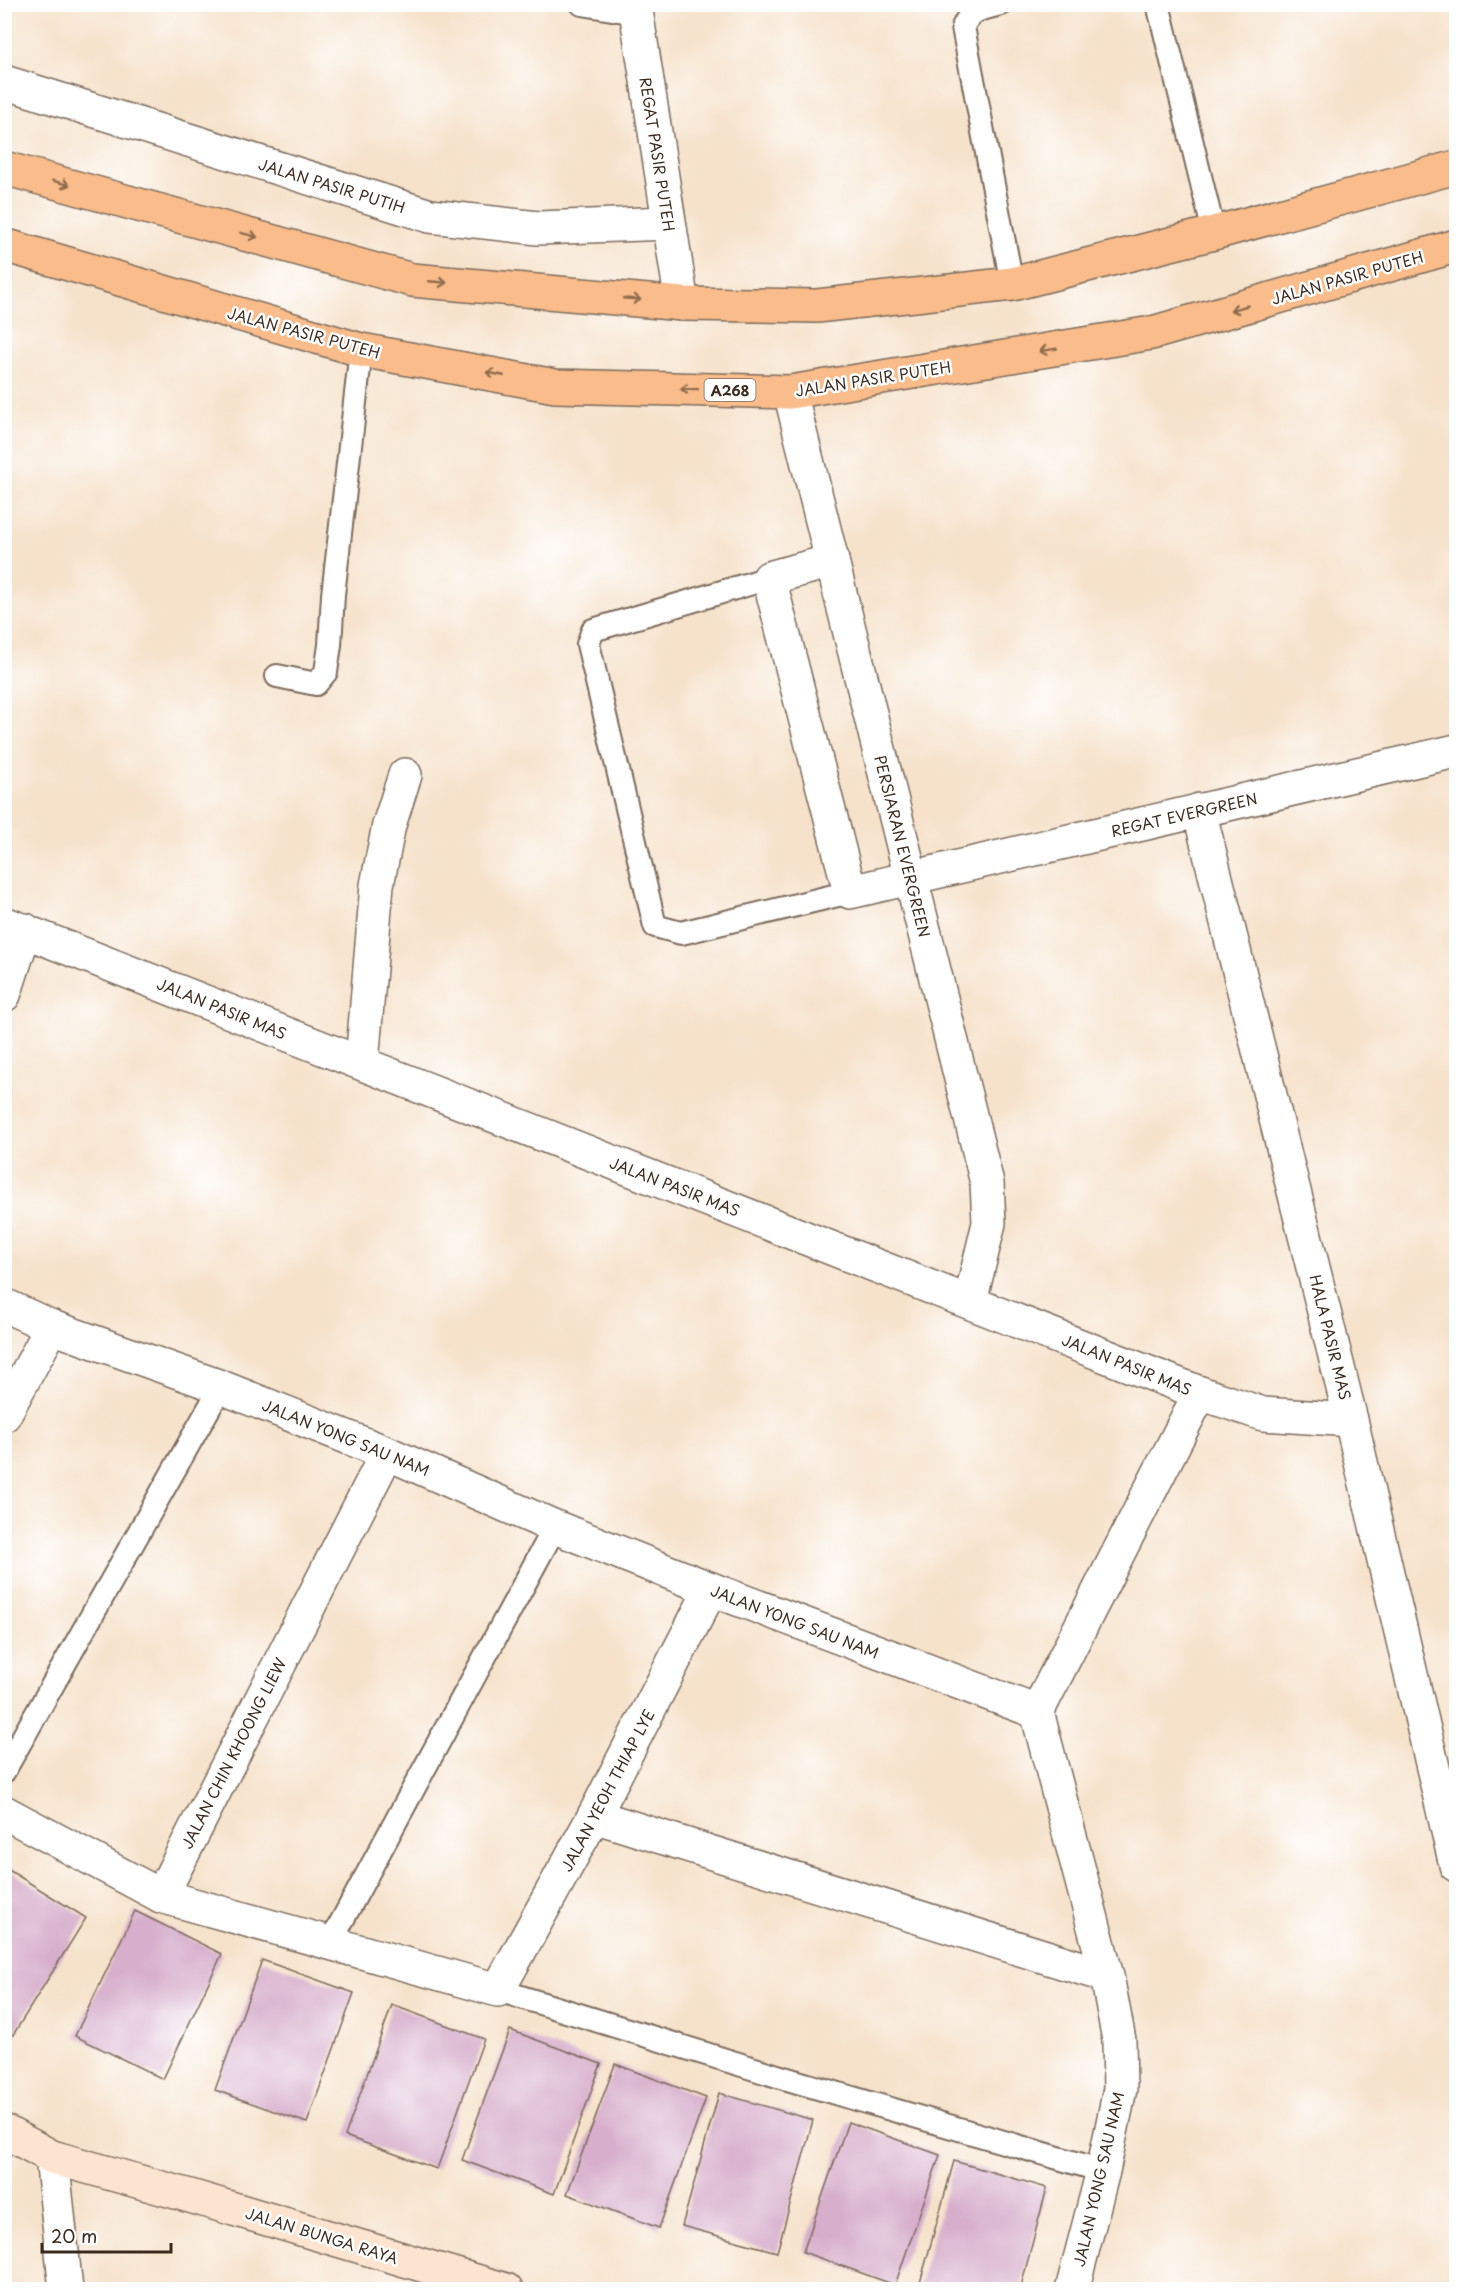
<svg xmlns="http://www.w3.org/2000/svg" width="1461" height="2294" font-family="'Playpen Sans',sans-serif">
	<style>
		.building { fill: #d7afcc }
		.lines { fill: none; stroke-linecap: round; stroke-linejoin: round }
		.lane-casing { stroke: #7c6a5b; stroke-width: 26 }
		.street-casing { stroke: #7c6a5b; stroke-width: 36 }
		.secondary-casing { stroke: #7c6a5b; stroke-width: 36 }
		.primary-casing { stroke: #7c6a5b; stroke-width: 36 }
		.lane { stroke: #fff; stroke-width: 22 }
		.street { stroke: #fff; stroke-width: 33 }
		.secondary { stroke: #fde4d0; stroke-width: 33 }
		.primary { stroke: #f9bc8a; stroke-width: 33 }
		.oneway { stroke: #906c4f }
		.labels { text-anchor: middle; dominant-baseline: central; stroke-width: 5; stroke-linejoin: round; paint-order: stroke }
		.shield { fill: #fff; stroke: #766a62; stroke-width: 1.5 }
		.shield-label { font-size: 14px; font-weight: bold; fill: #3b2a1e }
		.street-label { font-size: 15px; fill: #3b2a1e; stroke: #fff }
	</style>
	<rect width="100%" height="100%" fill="#fff"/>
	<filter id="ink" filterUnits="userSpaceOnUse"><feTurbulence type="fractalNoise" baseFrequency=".0167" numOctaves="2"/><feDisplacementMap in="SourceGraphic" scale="12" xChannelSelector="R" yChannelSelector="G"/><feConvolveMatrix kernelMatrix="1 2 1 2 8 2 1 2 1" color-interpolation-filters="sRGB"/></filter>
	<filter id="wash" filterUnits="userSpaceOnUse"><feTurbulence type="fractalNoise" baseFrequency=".008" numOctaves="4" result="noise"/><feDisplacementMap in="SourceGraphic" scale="24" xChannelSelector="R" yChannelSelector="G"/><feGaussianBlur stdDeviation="1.35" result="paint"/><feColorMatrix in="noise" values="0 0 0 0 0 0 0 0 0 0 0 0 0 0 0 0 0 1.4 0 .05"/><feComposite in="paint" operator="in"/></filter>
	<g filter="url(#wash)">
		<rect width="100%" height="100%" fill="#f6e2cb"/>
		<g id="blocks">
			<g class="building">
				<polygon points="4,1867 86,1918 13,2035 4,2030"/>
				<polygon points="135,1911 222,1954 163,2079 75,2036"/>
				<polygon points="262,1960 354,1993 307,2123 215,2090"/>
				<polygon points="392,2005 484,2039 437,2169 345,2136"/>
				<polygon points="510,2030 601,2064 554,2194 462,2160"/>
				<polygon points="615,2064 706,2098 659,2228 567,2194"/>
				<polygon points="719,2093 813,2120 777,2252 682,2226"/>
				<polygon points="848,2122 940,2155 895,2285 803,2252"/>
				<polygon points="954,2161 1047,2188 1020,2290 918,2290"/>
			</g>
		</g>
	</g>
	<g filter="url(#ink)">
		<use href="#blocks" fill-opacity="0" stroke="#7c6a5b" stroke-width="1.5"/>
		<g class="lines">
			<g class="lane-casing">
				<g id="lane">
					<polyline points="582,4 636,13"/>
					<path d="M1001,4C983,9 971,8 963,27L1012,284"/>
					<polyline points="1158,4 1214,233"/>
					<polyline points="769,578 593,630 588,644 655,926 681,933 850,892"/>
					<polyline points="277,676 316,684 326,672 330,645 333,595 361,350"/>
					<polyline points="4,1771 221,1387"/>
					<polyline points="330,1943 555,1527"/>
					<polyline points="498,1990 784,2078 1103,2171"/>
				</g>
			</g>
			<g class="street-casing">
				<g id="street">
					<polyline points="635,4 682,304"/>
					<polyline points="4,82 430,216 538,228 669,223"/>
					<polyline points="790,392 987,1183 989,1223 970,1302"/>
					<polyline points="832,561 769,578 850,892 1456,751"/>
					<polyline points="1199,810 1351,1420 1456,1865"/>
					<polyline points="4,923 1200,1393 1263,1414 1351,1420"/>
					<polyline points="4,995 25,930"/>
					<polyline points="362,1063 377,885 389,825 405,775"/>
					<polyline points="4,1305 52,1327 221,1387 387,1453 555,1527 711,1589 1037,1712 1107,1976 1119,2040 1120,2089 1103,2171 1072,2290"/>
					<polyline points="4,1415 52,1327"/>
					<polyline points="1037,1712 1200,1393"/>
					<polyline points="4,1812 161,1896 387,1453"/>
					<polyline points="594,1816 1107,1976"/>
					<polyline points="161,1896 498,1990 594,1816 711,1589"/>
					<polyline points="52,2157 66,2290"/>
				</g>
			</g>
			<g class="secondary-casing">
				<polyline id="secondary" points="4,2131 52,2157 190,2196 506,2290"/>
			</g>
			<g class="primary-casing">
				<g id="primary">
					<polyline points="4,168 412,280 682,304 817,306 1012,284 1214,233 1456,167"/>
					<polyline points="4,245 361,350 555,386 790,392 1152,333 1456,246"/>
				</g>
			</g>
			<use href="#lane" class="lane"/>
			<use href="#street" class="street"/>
			<use href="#secondary" class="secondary"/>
			<use href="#primary" class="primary"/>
		</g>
		<defs><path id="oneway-shaft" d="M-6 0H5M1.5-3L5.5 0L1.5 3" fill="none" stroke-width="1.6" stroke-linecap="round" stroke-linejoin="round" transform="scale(1.5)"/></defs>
		<g class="oneway">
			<use href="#oneway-shaft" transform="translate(61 183) rotate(15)"/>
			<use href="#oneway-shaft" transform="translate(249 235) rotate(15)"/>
			<use href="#oneway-shaft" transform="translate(438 282) rotate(5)"/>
			<use href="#oneway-shaft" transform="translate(632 299) rotate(5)"/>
			<use href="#oneway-shaft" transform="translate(1239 308) rotate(164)"/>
			<use href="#oneway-shaft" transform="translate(1048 350) rotate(171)"/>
			<use href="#oneway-shaft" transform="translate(495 374) rotate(-169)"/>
			<use href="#oneway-shaft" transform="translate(689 389) rotate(-179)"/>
		</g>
	</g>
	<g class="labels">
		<rect class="shield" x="704.5" y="379" width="51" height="22" rx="4.5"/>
		<g class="shield-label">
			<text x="730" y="390">A268</text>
		</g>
		<g class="street-label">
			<text transform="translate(658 154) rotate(81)">REGAT PASIR PUTEH</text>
			<text transform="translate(332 185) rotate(17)">JALAN PASIR PUTIH</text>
			<text transform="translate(1347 277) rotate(-16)">JALAN PASIR PUTEH</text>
			<text transform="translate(304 332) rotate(15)">JALAN PASIR PUTEH</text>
			<text transform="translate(873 378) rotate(-9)">JALAN PASIR PUTEH</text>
			<text transform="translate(1184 814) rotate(-13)">REGAT EVERGREEN</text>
			<text transform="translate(903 846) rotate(76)">PERSIARAN EVERGREEN</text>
			<text transform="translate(222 1008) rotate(22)">JALAN PASIR MAS</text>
			<text transform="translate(675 1186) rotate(21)">JALAN PASIR MAS</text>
			<text transform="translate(1331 1337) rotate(76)">HALA PASIR MAS</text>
			<text transform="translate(1127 1364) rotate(22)">JALAN PASIR MAS</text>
			<text transform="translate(346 1437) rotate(22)">JALAN YONG SAU NAM</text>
			<text transform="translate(795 1621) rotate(21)">JALAN YONG SAU NAM</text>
			<text transform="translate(233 1753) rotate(-63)">JALAN CHIN KHOONG LIEW</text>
			<text transform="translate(607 1790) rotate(-62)">JALAN YEOH THIAP LYE</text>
			<text transform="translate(1098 2179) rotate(-77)">JALAN YONG SAU NAM</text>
			<text transform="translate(322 2235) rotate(17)">JALAN BUNGA RAYA</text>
		</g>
	</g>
	<rect width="1461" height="2294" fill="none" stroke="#fff" stroke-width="24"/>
	<path d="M42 2243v9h129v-9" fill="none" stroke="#3b2a1e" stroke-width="3"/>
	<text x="51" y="2243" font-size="18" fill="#3b2a1e" stroke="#ffffff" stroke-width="4.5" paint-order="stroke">20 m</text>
</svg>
